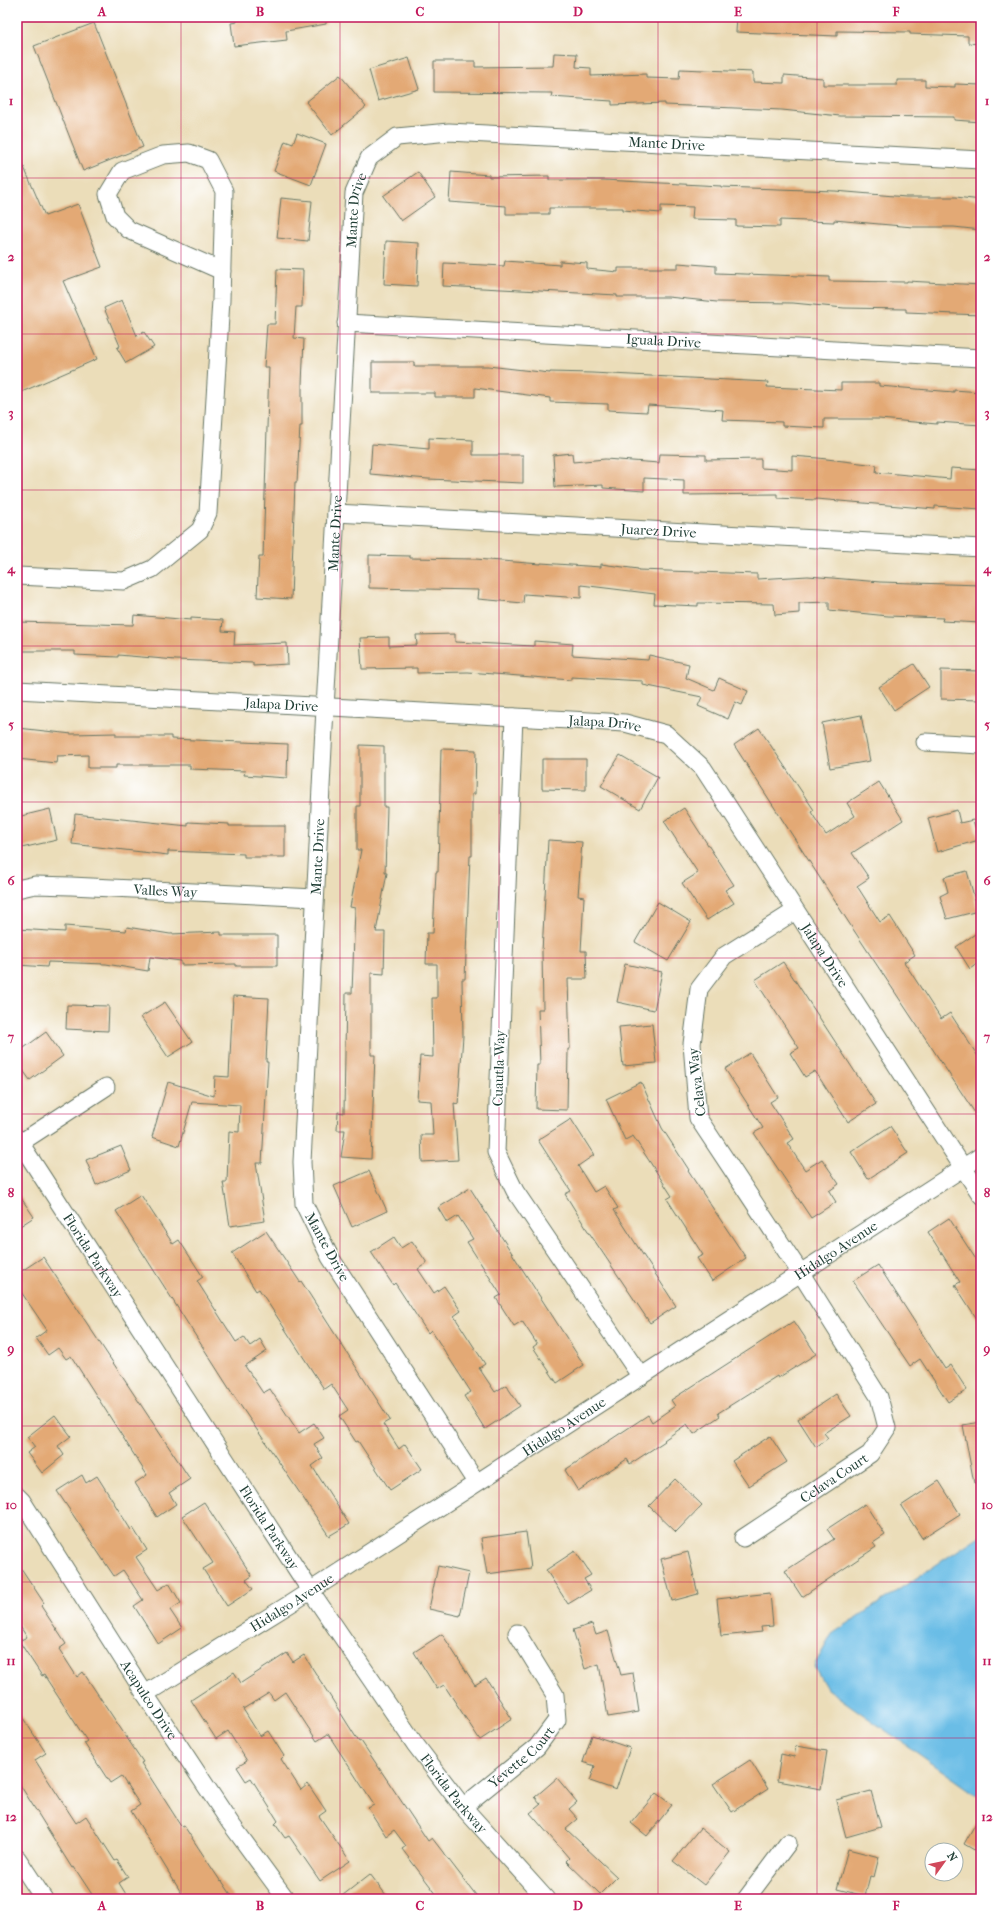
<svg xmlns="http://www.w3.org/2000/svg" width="998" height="1916" font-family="'IM FELL French Canon',serif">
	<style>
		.water { fill: #6abde6; stroke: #447d8d }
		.building { fill: #e3a975 }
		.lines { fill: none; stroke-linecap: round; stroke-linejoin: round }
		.minor-casing { stroke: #667563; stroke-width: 19 }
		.minor { stroke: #fff; stroke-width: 17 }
		.grid { fill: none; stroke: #c2185b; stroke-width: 1; stroke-opacity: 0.55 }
		.labels { text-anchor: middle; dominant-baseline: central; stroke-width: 3; stroke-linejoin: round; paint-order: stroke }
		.street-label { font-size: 14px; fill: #1f3d34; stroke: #fff }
		.neatline { fill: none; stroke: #c2185b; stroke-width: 1.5 }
		.grid-label { font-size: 13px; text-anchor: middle; font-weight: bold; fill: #c2185b }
	</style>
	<rect width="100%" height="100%" fill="#fff"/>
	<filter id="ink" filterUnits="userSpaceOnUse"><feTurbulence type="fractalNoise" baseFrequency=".025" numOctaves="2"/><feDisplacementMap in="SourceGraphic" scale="8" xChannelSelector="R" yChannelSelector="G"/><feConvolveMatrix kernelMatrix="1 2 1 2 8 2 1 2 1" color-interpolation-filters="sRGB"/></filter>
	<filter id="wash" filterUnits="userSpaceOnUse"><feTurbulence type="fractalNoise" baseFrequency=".012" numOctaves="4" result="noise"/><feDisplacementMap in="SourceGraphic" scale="16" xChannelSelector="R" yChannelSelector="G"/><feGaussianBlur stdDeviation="0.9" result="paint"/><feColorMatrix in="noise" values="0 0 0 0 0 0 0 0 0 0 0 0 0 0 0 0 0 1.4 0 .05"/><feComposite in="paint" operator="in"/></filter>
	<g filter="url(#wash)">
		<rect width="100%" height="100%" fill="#ebddb9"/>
		<polygon class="water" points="981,1535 981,1798 827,1689 814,1666 832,1634"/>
		<g id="blocks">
			<g class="building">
				<polygon points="237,17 326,17 326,24 286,31 287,40 234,46 231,23 237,22"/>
				<polygon points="737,17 981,17 981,44 968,43 968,36 910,34 910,32 837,31 837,36 736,32"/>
				<polygon points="94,23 143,147 83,171 34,46"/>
				<polygon points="554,53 577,54 576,67 591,68 591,76 646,74 646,78 679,79 680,69 753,72 753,82 784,83 784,75 823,78 823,85 897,85 897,80 925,80 925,86 955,87 955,84 981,85 981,122 954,120 954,117 840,116 782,110 665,105 665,103 612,105 612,101 551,97 552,93 434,92 434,61 475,61 475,67 553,66"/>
				<polygon points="409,58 419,89 378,101 369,70"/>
				<polygon points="340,75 366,107 332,135 306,102"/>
				<polygon points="297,133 326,144 311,185 274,171 285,141 293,144"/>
				<polygon points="17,151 45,216 78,204 102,267 63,281 97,359 17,394"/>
				<polygon points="418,172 435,197 401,221 383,196"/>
				<polygon points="451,172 489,175 489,177 549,176 549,180 603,180 721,186 721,187 835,191 906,197 956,197 981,200 981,230 954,227 913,227 834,220 834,222 780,220 780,227 736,226 736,220 692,219 693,207 661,206 661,213 623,210 623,208 549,208 549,214 506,214 506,206 449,202"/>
				<polygon points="281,198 312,201 308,241 277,238"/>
				<polygon points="386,241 419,243 417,286 384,284"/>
				<polygon points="505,261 560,265 560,261 587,263 587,269 618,272 618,268 678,268 678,263 716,266 716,273 829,277 829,281 907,282 907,281 981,285 981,315 906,312 906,309 844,308 793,303 717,302 668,297 617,297 617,295 443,286 444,263 504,266"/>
				<polygon points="277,269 303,270 302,307 296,307 294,338 304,339 302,384 302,426 300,426 297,482 295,482 291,599 257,597 259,557 263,557 267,428 269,367 264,367 267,324 275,324"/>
				<polygon points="122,300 137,336 144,332 154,347 126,363 117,348 120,346 104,308"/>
				<polygon points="372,362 414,362 414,366 488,366 550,373 550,372 592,373 768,382 767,387 841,390 841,383 879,383 879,386 954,392 954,390 981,392 981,425 937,422 937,424 879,419 824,419 824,428 782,426 782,422 722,420 723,410 648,405 647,412 608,410 608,404 550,402 550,398 475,388 475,397 435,397 435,393 372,393"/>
				<polygon points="429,438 473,440 473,455 523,455 523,483 428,479 370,474 372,444 429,449"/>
				<polygon points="572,453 573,462 605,459 659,463 660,454 706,455 706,460 761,459 761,468 792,470 792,456 818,458 877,465 876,472 950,479 951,468 981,470 981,509 935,506 935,509 816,499 816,500 777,498 777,494 684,495 684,480 644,478 644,491 603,488 603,485 555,487 553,455"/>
				<polygon points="369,555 410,556 410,558 475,559 541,564 541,563 601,567 601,564 638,569 638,570 757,574 757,579 808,576 880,582 981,585 981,623 942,621 943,618 888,616 829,610 829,602 799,603 799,613 775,615 774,604 698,603 698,606 654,604 655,594 581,585 581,598 524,594 523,603 478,599 479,590 369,588"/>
				<polygon points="134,615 191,620 191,618 223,620 222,631 235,632 234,645 287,643 288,664 253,666 253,663 176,660 118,655 118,657 75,655 75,651 19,651 18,622 133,625"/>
				<polygon points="455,634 455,642 534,646 534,641 573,644 572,655 648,660 649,655 689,664 686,678 714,690 719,678 748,691 742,705 735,702 728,719 698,706 702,697 643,685 643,681 571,677 571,680 468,672 417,673 417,668 362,669 360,638 389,637 389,646 417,645 416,635"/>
				<polygon points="914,664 929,687 894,710 879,687"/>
				<polygon points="941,670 980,671 980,700 941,699"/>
				<polygon points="861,715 870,761 830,768 822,723"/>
				<polygon points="18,728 72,734 116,733 116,736 171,736 171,739 288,744 287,778 244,775 245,771 190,769 190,765 116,765 116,768 88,768 88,755 57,756 56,763 17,759"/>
				<polygon points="759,728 814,810 811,812 826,835 855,816 847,803 879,782 903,820 852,853 869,878 857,886 880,922 890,916 915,955 904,962 941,1019 950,1013 981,1061 981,1122 851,926 734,745"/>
				<polygon points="360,745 384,746 384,807 387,807 385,873 387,873 376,932 385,932 384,974 371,973 371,1055 375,1055 371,1159 341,1157 345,1130 337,1130 338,1112 344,1113 346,993 352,993 355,908 350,907 361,850 357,850 357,806 360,806"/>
				<polygon points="441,749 476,750 475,794 472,794 472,856 470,856 465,979 462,979 463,1036 458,1104 454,1103 458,1160 422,1162 421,1135 433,1135 431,1101 417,1100 420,1056 433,1057 432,998 437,998 437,964 426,964 427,933 433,933 436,872 438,872"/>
				<polygon points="620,755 658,777 640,809 601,786"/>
				<polygon points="542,759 586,759 586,790 542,789"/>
				<polygon points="684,808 734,885 725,890 734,903 707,920 682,883 698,873 664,821"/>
				<polygon points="50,809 57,840 17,849 17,817"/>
				<polygon points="957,810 960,823 973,820 979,840 937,852 928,818"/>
				<polygon points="75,814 188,826 188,822 229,824 229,826 285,826 285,857 244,857 244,854 168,851 168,855 72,844"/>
				<polygon points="548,840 582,842 578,896 584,897 581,951 586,951 587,979 568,979 570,1049 568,1049 567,1110 536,1109 537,1065 540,1065 538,1009 543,1009 542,952"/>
				<polygon points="967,871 978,911 947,919 940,896 948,892 944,877"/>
				<polygon points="658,902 691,922 668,961 635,942"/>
				<polygon points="65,926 126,931 127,927 170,934 221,932 221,935 277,935 277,966 236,966 236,964 181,965 181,961 150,957 148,971 106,964 48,962 47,967 17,965 17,929 65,932"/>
				<polygon points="981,930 981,961 970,969 956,947"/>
				<polygon points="783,962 876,1104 848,1122 815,1071 805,1077 790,1053 799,1048 755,980"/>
				<polygon points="625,964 662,972 654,1010 617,1002"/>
				<polygon points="233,996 269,998 266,1062 268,1062 262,1163 256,1163 265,1221 230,1226 223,1182 227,1182 229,1131 239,1132 240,1105 192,1102 179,1146 152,1137 168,1082 214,1096 215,1076 229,1077"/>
				<polygon points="165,1002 192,1042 168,1057 141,1017"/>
				<polygon points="67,1005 109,1006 108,1031 66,1029"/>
				<polygon points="652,1024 656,1063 623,1066 619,1027"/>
				<polygon points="46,1032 63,1056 30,1080 17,1062 17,1053"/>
				<polygon points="750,1053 778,1097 770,1102 794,1139 787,1143 805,1170 822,1159 839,1184 829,1191 836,1202 811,1218 754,1133 763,1128 725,1069"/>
				<polygon points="641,1082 662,1128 689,1170 688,1171 746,1258 712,1281 697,1258 703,1255 667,1199 672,1196 633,1136 625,1140 606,1099"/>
				<polygon points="571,1119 594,1155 578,1166 594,1192 604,1186 618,1208 614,1210 676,1306 650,1323 586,1228 565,1194 571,1191 538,1140"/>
				<polygon points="890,1126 908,1153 868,1179 851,1152"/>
				<polygon points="121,1146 131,1170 96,1185 86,1160"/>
				<polygon points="369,1171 387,1211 352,1227 334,1186"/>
				<polygon points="470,1188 584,1365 557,1383 533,1347 537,1344 522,1321 514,1326 496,1298 501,1295 467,1242 473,1239 458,1216 447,1223 438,1208"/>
				<polygon points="17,1192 34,1217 17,1228"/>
				<polygon points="141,1195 173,1244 179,1240 203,1277 197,1281 236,1342 244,1337 250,1346 260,1339 267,1351 245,1366 263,1393 270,1389 299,1433 314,1423 324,1438 314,1444 323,1458 312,1466 349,1524 329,1536 234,1396 116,1211"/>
				<polygon points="949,1218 981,1267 981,1325 955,1285 960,1282 928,1232"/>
				<polygon points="266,1231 300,1282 301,1281 390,1420 383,1424 399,1449 405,1444 422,1469 390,1490 358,1441 356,1442 339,1416 348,1410 331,1384 324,1389 259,1289 256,1291 232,1253"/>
				<polygon points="394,1237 401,1248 412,1241 427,1263 418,1269 434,1293 444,1286 461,1311 454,1316 485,1364 479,1368 495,1392 506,1385 520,1406 485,1429 464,1396 471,1392 431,1330 428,1333 395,1283 393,1285 371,1252"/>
				<polygon points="43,1257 190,1479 169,1493 176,1504 157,1517 135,1483 147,1475 71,1356 66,1359 58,1348 48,1355 36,1338 47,1330 17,1286 17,1274"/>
				<polygon points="878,1265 945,1369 951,1365 967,1390 948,1402 920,1359 910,1366 853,1281"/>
				<polygon points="794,1321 816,1354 778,1378 777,1376 718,1413 720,1416 694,1434 687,1424 664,1440 665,1441 630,1464 627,1459 578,1491 565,1470 648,1415 652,1422 675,1406 671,1400"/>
				<polygon points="836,1394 851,1416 824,1433 828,1438 816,1447 798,1419"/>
				<polygon points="55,1415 71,1436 58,1446 64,1455 42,1473 27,1453 35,1447 27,1437"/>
				<polygon points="981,1422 981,1482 974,1483 963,1425"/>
				<polygon points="770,1436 787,1462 749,1486 732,1461"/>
				<polygon points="82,1475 86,1483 97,1476 131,1530 133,1528 147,1550 136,1557 158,1590 169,1583 181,1603 170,1610 182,1628 158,1644 134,1606 143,1600 123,1570 114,1576 57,1491"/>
				<polygon points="675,1479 702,1505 676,1532 649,1506"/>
				<polygon points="939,1481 960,1514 922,1538 901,1506"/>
				<polygon points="204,1502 252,1576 246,1580 253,1589 227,1606 203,1569 213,1563 182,1516"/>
				<polygon points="865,1504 885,1535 873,1543 876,1547 802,1597 785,1571 834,1539 827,1529"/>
				<polygon points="526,1532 531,1568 487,1574 481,1538"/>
				<polygon points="575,1551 591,1575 584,1579 591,1590 568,1604 546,1570"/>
				<polygon points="688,1552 698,1594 672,1601 661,1559"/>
				<polygon points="17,1562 44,1603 41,1606 66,1644 59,1649 77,1677 83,1672 143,1762 141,1763 182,1827 184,1826 221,1882 222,1881 234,1899 185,1899 131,1811 140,1805 121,1776 110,1783 84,1743 87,1741 44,1675 42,1676 19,1641 27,1637 17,1622"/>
				<polygon points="438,1566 469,1573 460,1616 429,1609"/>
				<polygon points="770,1593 773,1626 761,1627 762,1632 721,1636 717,1599"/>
				<polygon points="592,1624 596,1635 608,1631 621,1675 633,1673 639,1712 608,1717 599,1664 585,1669 573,1630"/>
				<polygon points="442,1634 475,1685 486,1678 512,1719 480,1740 444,1685 437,1689 414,1652"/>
				<polygon points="287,1653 293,1662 304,1655 359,1742 361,1741 428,1841 432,1838 479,1899 440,1899 402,1849 406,1846 394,1830 386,1836 368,1808 374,1805 328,1734 317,1741 285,1692 274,1700 269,1693 243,1709 260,1736 268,1731 284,1756 281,1759 301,1790 308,1784 326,1811 319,1816 350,1861 320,1881 289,1836 285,1838 275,1824 278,1821 251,1778 246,1781 237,1767 247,1761 228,1731 216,1739 191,1700 234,1672 241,1683"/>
				<polygon points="17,1709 46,1753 35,1760 76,1823 86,1816 115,1861 117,1860 128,1877 119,1883 129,1899 95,1899 74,1867 72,1868 17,1780"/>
				<polygon points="592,1735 630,1748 616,1790 590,1781 595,1766 583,1762"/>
				<polygon points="796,1746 827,1751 821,1789 777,1781 781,1754 794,1757"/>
				<polygon points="750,1760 768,1789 732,1812 713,1784"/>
				<polygon points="557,1778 577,1802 569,1809 578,1819 566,1829 617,1877 600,1894 566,1861 569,1858 530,1813 541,1804 535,1797"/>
				<polygon points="871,1791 881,1827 846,1837 836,1800"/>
				<polygon points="656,1793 672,1805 647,1836 631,1823"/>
				<polygon points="981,1814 981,1854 964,1844"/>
				<polygon points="700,1828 730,1852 704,1885 673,1861"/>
				<polygon points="848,1849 879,1857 874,1877 870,1876 865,1896 837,1889"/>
				<polygon points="370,1874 389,1899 338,1899"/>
			</g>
		</g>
	</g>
	<g filter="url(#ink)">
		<use href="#blocks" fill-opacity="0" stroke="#667563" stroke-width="1"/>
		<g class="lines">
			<g class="minor-casing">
				<g id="minor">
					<path id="s1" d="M346,323L981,358"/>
					<path id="s2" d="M336,513L981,548"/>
					<polyline points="17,576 124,581 152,569 200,530 208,513 221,300 224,191 208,160 189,153 163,155 122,171 108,194 115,216 129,230 222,271"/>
					<path id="s3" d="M17,690L625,723L666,734L703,768L981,1195"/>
					<polyline points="514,717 496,1152 515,1191 641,1377"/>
					<polyline points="925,742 981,745"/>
					<path id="s4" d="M17,889L35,885L71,886L315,898"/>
					<path id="s5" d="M17,1138L310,1590L415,1744L463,1807L546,1899"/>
					<polyline points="17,1145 106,1087"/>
					<path id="s6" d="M476,1482L330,1257L304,1204L302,1162L325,708L354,193L369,158L397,137L449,132L981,160"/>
					<path id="s7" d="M17,1496L22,1501L145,1694L231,1824L286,1899"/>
					<path id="s8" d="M743,1538L870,1454L887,1428L879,1397L800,1272L698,1118L692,1044L699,989L724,956L795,911"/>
					<path id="s9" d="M145,1694L293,1602L981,1156"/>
					<path id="s10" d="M463,1807L537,1747L557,1720L555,1695L517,1633"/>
					<polyline points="17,1858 44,1899"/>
					<polyline points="746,1899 788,1843"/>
				</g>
			</g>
			<use href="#minor" class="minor"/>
		</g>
	</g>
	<path class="grid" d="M181,17V1899M340,17V1899M499,17V1899M658,17V1899M817,17V1899M17,178H981M17,334H981M17,490H981M17,646H981M17,802H981M17,958H981M17,1114H981M17,1270H981M17,1426H981M17,1582H981M17,1738H981"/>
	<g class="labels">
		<g class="street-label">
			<text stroke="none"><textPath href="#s6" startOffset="1683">Mante Drive</textPath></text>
			<text stroke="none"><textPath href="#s6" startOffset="1323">Mante Drive</textPath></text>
			<text stroke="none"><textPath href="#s1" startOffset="318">Iguala Drive</textPath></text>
			<text stroke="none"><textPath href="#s2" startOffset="323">Juarez Drive</textPath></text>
			<text stroke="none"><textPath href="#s6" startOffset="999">Mante Drive</textPath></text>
			<text stroke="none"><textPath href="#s3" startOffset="265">Jalapa Drive</textPath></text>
			<text stroke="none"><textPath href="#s3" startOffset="589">Jalapa Drive</textPath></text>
			<text stroke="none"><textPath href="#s6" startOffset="675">Mante Drive</textPath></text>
			<text stroke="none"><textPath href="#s4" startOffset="149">Valles Way</textPath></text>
			<text stroke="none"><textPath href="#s3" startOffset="925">Jalapa Drive</textPath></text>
			<text transform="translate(499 1068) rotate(-88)">Cuautla Way</text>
			<text transform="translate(697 1082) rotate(-97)">Celava Way</text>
			<text transform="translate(327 1247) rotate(61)">Mante Drive</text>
			<text stroke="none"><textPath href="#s9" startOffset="821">Hidalgo Avenue</textPath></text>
			<text stroke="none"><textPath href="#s5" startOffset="140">Florida Parkway</textPath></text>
			<text stroke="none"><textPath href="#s9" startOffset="497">Hidalgo Avenue</textPath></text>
			<text stroke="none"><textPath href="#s8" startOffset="109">Celava Court</textPath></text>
			<text stroke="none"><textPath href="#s5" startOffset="464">Florida Parkway</textPath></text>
			<text stroke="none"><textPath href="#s9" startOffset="173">Hidalgo Avenue</textPath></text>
			<text stroke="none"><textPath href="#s7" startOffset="243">Acapulco Drive</textPath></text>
			<text stroke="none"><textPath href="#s10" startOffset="77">Yevette Court</textPath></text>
			<text stroke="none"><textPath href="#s5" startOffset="788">Florida Parkway</textPath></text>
		</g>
	</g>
	<rect width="998" height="1916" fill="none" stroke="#fff" stroke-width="44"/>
	<g transform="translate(944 1862) rotate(57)"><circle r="19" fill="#ffffff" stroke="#a5b1ae"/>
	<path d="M0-3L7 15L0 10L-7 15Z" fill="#d1495b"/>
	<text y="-6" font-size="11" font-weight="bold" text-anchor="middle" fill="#1f3d34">N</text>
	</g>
	<rect x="22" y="22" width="954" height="1872" class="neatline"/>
	<g class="grid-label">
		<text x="102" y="16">A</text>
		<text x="260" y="16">B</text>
		<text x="420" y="16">C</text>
		<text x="578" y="16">D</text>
		<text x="738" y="16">E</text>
		<text x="896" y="16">F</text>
		<text x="11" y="105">1</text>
		<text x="987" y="105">1</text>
		<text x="11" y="261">2</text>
		<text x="987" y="261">2</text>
		<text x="11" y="417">3</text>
		<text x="987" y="417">3</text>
		<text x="11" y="573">4</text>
		<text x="987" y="573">4</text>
		<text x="11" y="729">5</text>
		<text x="987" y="729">5</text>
		<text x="11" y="885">6</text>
		<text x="987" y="885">6</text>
		<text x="11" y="1041">7</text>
		<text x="987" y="1041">7</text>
		<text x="11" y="1197">8</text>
		<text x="987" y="1197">8</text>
		<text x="11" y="1353">9</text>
		<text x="987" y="1353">9</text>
		<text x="11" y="1509">10</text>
		<text x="987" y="1509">10</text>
		<text x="11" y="1665">11</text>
		<text x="987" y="1665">11</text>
		<text x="11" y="1821">12</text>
		<text x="987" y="1821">12</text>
		<text x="102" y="1910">A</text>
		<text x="260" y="1910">B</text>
		<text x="420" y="1910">C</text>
		<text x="578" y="1910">D</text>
		<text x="738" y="1910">E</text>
		<text x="896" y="1910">F</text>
	</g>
</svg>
